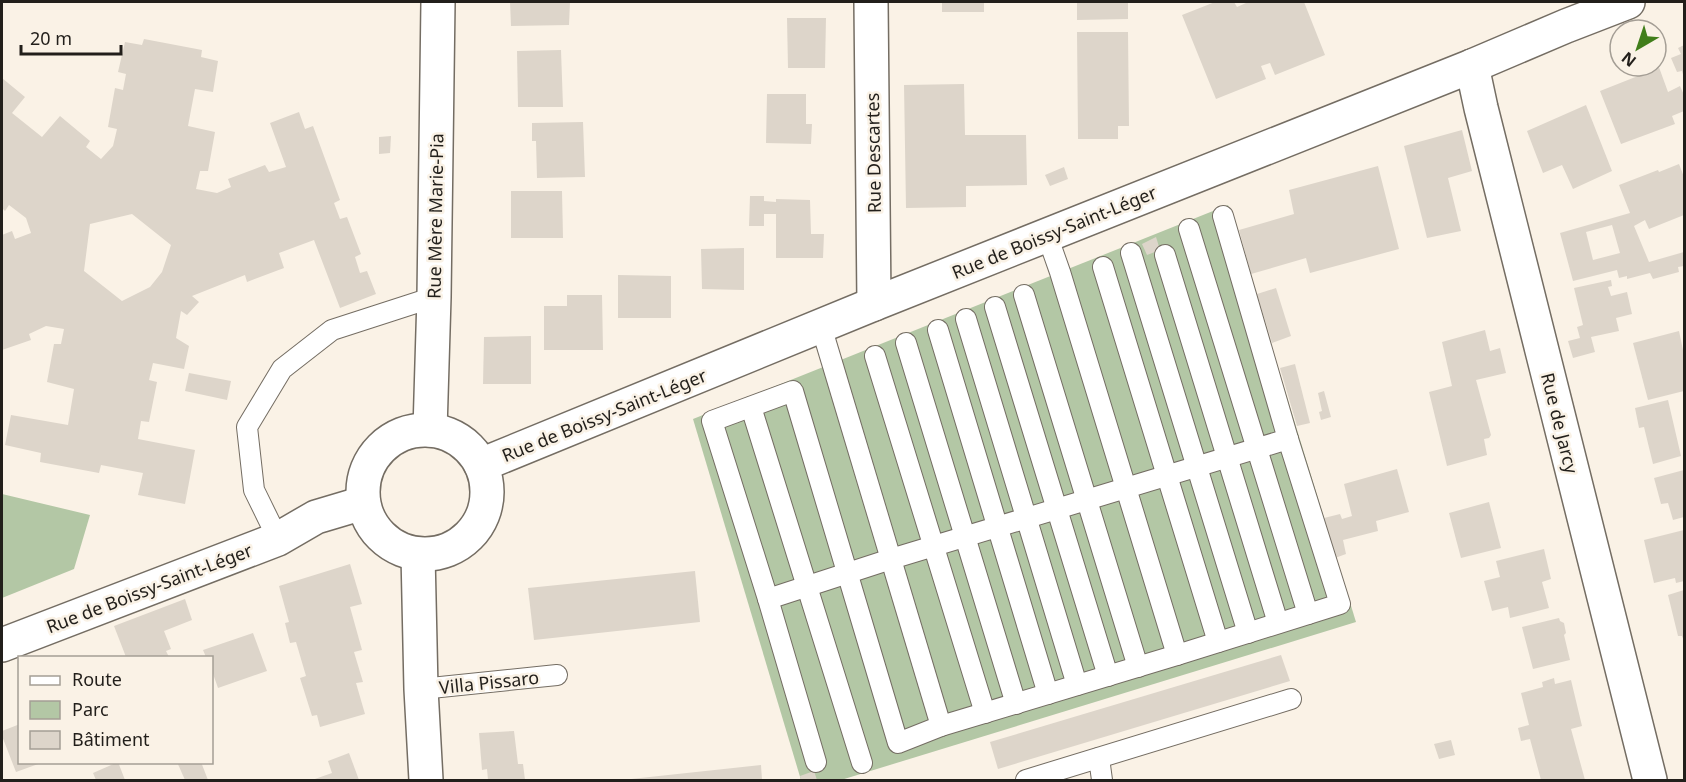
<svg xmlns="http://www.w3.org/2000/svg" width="1686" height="782" font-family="'Noto Sans',sans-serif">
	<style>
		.green { fill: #b3c7a5 }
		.building { fill: #ddd5ca; fill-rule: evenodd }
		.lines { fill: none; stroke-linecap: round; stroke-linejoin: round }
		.service-casing { stroke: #746d63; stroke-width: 22 }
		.minor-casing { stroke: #746d63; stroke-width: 36 }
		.secondary-casing { stroke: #746d63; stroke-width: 36 }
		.service { stroke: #fff; stroke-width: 20 }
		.minor { stroke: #fff; stroke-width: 33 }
		.secondary { stroke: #fff; stroke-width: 33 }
		.labels { text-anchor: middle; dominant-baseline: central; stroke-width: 5; stroke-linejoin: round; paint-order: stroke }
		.street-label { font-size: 18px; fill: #221f1b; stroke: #faf2e6 }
	</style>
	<rect width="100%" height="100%" fill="#faf2e6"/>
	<g class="green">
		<polygon points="1228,205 1356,622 841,780 801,780 693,419"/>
		<polygon points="2,494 90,515 74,569 2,598"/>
	</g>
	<g class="building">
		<polygon points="510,2 570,2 569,25 511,26"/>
		<rect x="942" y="2" width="42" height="10"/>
		<polygon points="1077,2 1128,2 1128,19 1077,20"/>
		<polygon points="1215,2 1234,2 1237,7 1246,3 1245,2 1304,2 1325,55 1275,75 1270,63 1261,66 1266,79 1216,99 1182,15"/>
		<polygon points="787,18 826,18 825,68 788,68"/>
		<polygon points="1077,32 1128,32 1129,126 1118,126 1118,139 1078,139"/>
		<path d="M144,39L202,50L201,57L218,61L213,92L195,89L188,126L215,132L208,171H200L196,189L217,193L231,187L228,179L265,165L269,172L286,167L270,123L299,112L305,129L313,126L340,200L334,203L340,219L347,217L361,254L355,257L360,273L367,271L376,294L340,308L314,240L279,253L284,268L247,282L245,275L192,296L199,302L187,315L181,311L176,338L189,346L184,369L153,363L149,380L157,382L149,422L141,421L138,439L195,450L185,504L138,495L143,473L101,465L99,473L40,462L41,453L5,445L11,415L68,425L74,389L47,382L54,344H61L64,329L46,326L29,334L31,340L2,350V235L12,231L15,239L31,233L26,218L9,205L5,211L2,208V78L25,97L12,113L42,137L60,116L90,141L86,147L101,159L113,146L117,129L108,127L115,88L123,90L126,74L118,72L125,42L142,45ZM132,214L171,245L162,272L150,287L122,301L84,271L90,224Z"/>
		<polygon points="1684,45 1684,78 1682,71 1677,72 1671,58 1681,54 1678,48"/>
		<polygon points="561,50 563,107 518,107 517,51"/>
		<polygon points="1656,59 1668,92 1680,86 1684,95 1684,111 1672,116 1675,124 1621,144 1600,91 1643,74 1640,66 1656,66"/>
		<polygon points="964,84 965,135 1026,135 1027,185 966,186 966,207 906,208 904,85"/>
		<polygon points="767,94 806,94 806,124 812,124 811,144 766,143"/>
		<polygon points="1586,105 1612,171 1573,189 1562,165 1543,173 1527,131"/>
		<polygon points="583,122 585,177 537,178 536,141 532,141 532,123"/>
		<polygon points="1462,130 1472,171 1448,178 1461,231 1427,238 1404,146"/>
		<polygon points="391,136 390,153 379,154 379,137"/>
		<path d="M1679,164L1684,177V215L1649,229L1645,220L1634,226L1649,262L1684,252V266L1678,267L1679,272L1653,279L1650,273L1627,279V276L1619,278L1617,270L1573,281L1560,233L1630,213L1619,185L1658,170L1659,172ZM1612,225L1620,253L1593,260L1586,232Z"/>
		<polygon points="1378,166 1399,249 1310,273 1306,258 1251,274 1239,230 1294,214 1289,190"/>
		<polygon points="1064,167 1068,179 1050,186 1045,175"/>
		<polygon points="511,191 562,191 563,238 511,238"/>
		<polygon points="750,196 764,196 764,201 776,202 776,199 810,200 811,234 824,234 823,258 776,258 776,214 764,214 764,226 749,226"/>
		<polygon points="1156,237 1160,250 1147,255 1142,244"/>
		<polygon points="744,248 744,290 702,289 701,249"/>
		<polygon points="618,275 671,276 671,318 618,318"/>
		<polygon points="1611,280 1612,286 1608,287 1611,296 1627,292 1632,314 1616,318 1619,331 1591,337 1595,352 1573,358 1568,341 1580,338 1577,327 1583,325 1574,288"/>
		<polygon points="1276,288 1291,336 1272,343 1257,294"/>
		<polygon points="567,295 602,295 603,350 544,350 544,306 567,306"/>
		<polygon points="1485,330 1490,351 1500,348 1506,373 1476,380 1491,435 1489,438 1484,439 1487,455 1447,466 1429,392 1452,386 1442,342"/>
		<polygon points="1679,331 1684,355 1684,391 1648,400 1633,343"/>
		<polygon points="531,336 531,384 483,384 484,337"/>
		<polygon points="1295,364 1310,423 1297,426 1280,368"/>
		<polygon points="189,373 231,381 227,400 185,391"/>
		<polygon points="1324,391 1331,417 1321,420 1319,412 1322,411 1318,393"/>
		<polygon points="1668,400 1681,456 1653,464 1644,427 1639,428 1635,408"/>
		<polygon points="1397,469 1409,512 1376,521 1378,531 1343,540 1346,554 1335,558 1324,518 1340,514 1342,519 1352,516 1344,484"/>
		<polygon points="1684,470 1684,517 1673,520 1668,503 1661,504 1654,478"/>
		<polygon points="1489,502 1501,548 1461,558 1449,513"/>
		<polygon points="1684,530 1684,581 1676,583 1675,578 1654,583 1644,540"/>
		<polygon points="1544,549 1551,579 1542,582 1549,608 1510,618 1508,607 1492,611 1484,581 1500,577 1496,561"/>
		<polygon points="350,564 362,604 350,607 362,650 354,652 363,682 356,683 365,714 320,727 317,715 312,716 300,678 306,676 296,642 290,643 285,623 289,622 279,586"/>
		<polygon points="695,571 700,622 534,640 528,588"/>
		<polygon points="1684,590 1684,641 1682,636 1678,636 1668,595"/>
		<polygon points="185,599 192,620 164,631 171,649 166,651 169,657 126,657 114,626"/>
		<polygon points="1559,618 1560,621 1564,623 1566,633 1564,635 1570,660 1533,669 1522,627"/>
		<polygon points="253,633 267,671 218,688 212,671 212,657 206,657 203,650"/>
		<polygon points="1281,655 1290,681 998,769 990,742"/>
		<polygon points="1554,678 1555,684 1571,680 1582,726 1571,729 1585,780 1541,780 1530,739 1521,741 1518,728 1529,725 1521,693 1543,687 1542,682"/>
		<polygon points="20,724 20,762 41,763 16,772 2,736 2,731"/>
		<polygon points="514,731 518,764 523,764 525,780 488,780 487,769 482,770 479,733"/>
		<polygon points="1451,740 1455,755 1439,759 1434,744"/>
		<polygon points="349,753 359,780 312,780 332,773 328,761"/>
		<polygon points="118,762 125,780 96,780 93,773"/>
		<polygon points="177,762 201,762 208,780 185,780"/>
		<polygon points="761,765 762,780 631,780 631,779"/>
		<polygon points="814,771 817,780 801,780 800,776"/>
	</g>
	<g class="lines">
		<g class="service-casing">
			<g id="service">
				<polyline points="1189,229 1308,614"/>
				<polyline points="1047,235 1060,272 1177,655"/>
				<polyline points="1131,253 1248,633"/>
				<polyline points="1165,255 1278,623"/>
				<polyline points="1103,267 1218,642"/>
				<polyline points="1024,295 1138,667"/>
				<polyline points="995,307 1108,676"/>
				<polyline points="966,319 1077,685"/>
				<polyline points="821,326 941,726"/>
				<polyline points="938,330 1048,694"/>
				<polyline points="906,343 1016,704"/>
				<polyline points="875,356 985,713"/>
				<polyline points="751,407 862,763"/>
				<polyline points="278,539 254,490 247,427 282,369 332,330 434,297"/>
				<polyline points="768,599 891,559 1288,439"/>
				<polyline points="421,689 557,675"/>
				<polyline points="1099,758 1102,780"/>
				<polyline points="816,762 768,599 712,421 793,391 898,743 941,726 1177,655 1340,604 1288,439 1223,216"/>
				<polyline points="1026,780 1291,699"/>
			</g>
		</g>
		<g class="minor-casing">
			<g id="minor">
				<polyline points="871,2 874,304"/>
				<polyline points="1472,66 1481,108 1650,780"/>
				<polyline points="430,430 434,297 438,2"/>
				<polyline points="2,645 278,539 316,517 363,503"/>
			</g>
		</g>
		<g class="secondary-casing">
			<g id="secondary">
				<circle cx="425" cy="492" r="62"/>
				<polyline points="481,465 874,304 1472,66 1566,26 1628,2"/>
				<polyline points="418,554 421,689 426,780"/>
			</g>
		</g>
		<use href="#service" class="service"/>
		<use href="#minor" class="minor"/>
		<use href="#secondary" class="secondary"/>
	</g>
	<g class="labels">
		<g class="street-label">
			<text transform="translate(873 153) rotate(-91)">Rue Descartes</text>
			<text transform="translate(435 216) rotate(-89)">Rue Mère Marie-Pia</text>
			<text transform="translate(1054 232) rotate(-22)">Rue de Boissy-Saint-Léger</text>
			<text transform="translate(604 415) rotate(-22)">Rue de Boissy-Saint-Léger</text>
			<text transform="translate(1560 423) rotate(76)">Rue de Jarcy</text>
			<text transform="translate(149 588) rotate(-21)">Rue de Boissy-Saint-Léger</text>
			<text transform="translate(489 682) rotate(-6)">Villa Pissaro</text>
		</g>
	</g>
	<rect width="1686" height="782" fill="none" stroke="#221f1b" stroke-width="6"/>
	<rect x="18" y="656" width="195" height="108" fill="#faf2e6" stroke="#a49e95" stroke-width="1.5"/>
	<rect x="30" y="676" width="30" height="9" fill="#ffffff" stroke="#a49e95" stroke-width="1.5"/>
	<text x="72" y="686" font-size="18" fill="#221f1b">Route</text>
	<rect x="30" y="701" width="30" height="18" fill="#b3c7a5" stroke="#a49e95" stroke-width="1.5"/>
	<text x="72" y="716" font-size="18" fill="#221f1b">Parc</text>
	<rect x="30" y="731" width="30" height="18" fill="#ddd5ca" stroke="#a49e95" stroke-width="1.5"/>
	<text x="72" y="746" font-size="18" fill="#221f1b">Bâtiment</text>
	<g transform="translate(1638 48) rotate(219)"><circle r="28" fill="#faf2e6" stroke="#a49e95" stroke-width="1.5"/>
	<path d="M0-4.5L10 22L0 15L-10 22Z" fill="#417e1b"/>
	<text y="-9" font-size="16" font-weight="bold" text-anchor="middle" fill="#221f1b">N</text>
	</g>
	<path d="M21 45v9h100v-9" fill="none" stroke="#221f1b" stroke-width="3"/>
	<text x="30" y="45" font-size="18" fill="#221f1b" stroke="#faf2e6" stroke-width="4.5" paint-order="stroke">20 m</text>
</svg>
